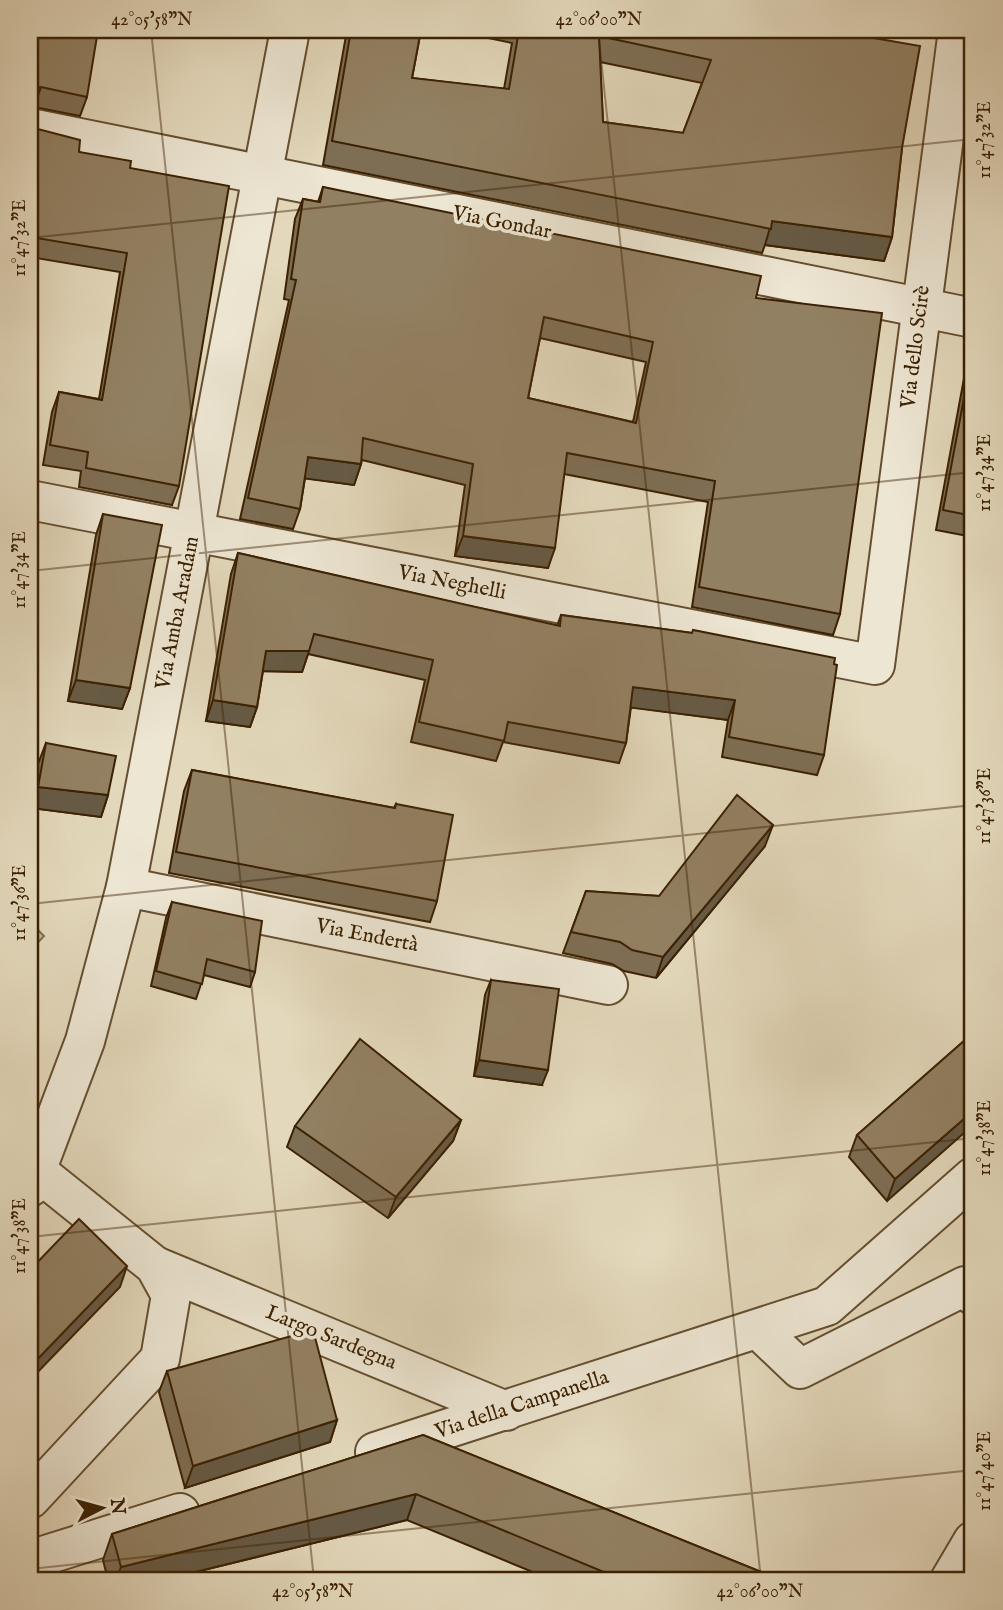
<svg xmlns="http://www.w3.org/2000/svg" width="1003" height="1610" font-family="'IM FELL English',serif">
	<style>
		.pitch { fill: #c6b99c; stroke: #806d4f; stroke-width: 2 }
		.lines { fill: none; stroke-linecap: round; stroke-linejoin: round }
		.minor-casing { stroke: #654f30; stroke-width: 42 }
		.minor { stroke: #ede6d3; stroke-width: 38 }
		.wall { fill: #7e6e54; stroke: #3b2102; stroke-width: 2; fill-rule: evenodd }
		.shaded-wall { fill: #665a45; stroke: #3b2102; stroke-width: 2 }
		.building { fill: #928062; stroke: #3b2102; stroke-width: 2; fill-rule: evenodd }
		.ticks { fill: none; stroke: #3b2102; stroke-width: 2; stroke-opacity: 0.45 }
		.labels { text-anchor: middle; dominant-baseline: central; stroke-width: 7; stroke-linejoin: round; paint-order: stroke }
		.street-label { font-size: 21px; fill: #3b2102; stroke: #ede6d3 }
		.neatline { fill: none; stroke: #3b2102; stroke-width: 2.5 }
		.ticks-label { font-size: 18px; text-anchor: middle; fill: #3b2102 }
	</style>
	<rect width="100%" height="100%" fill="#e3d8bb"/>
	<filter id="stains"><feTurbulence type="fractalNoise" baseFrequency=".00286" numOctaves="4"/><feColorMatrix values="0 0 0 0 .2 0 0 0 0 .09 0 0 0 0 .02 0 0 0 .5 -.17"/></filter>
	<radialGradient id="worn" r=".72"><stop offset=".6" stop-color="#630" stop-opacity="0"/><stop offset="1" stop-color="#630" stop-opacity=".3"/></radialGradient>
	<polygon class="pitch" points="30,922 44,936 30,951"/>
	<g class="lines">
		<g class="minor-casing">
			<g id="minor">
				<polyline points="30,128 973,318"/>
				<polyline points="30,500 875,665 958,30"/>
				<polyline points="126,887 608,985"/>
				<polyline points="30,1187 85,1041 126,887 290,30"/>
				<polyline points="155,1266 506,1411"/>
				<polyline points="758,1329 800,1369 965,1286 973,1295"/>
				<polyline points="375,1452 827,1306 973,1177"/>
				<polyline points="30,1499 160,1359 171,1295 155,1266 38,1172"/>
				<polyline points="30,1560 180,1513"/>
				<polyline points="950,1580 973,1541"/>
			</g>
		</g>
		<use href="#minor" class="minor"/>
	</g>
	<g class="wall">
		<polygon points="30,30 87,97 80,116 34,107"/>
		<path d="M347,30H421L412,78L504,89L512,43L449,30H828L902,148L892,237L884,261L765,245L762,253L323,165ZM600,62L702,83L683,133L603,122Z"/>
		<polygon points="30,127 79,152 130,168 179,486 172,505 79,487 81,471 43,465 52,412 59,392 99,399 120,272 30,257"/>
		<path d="M323,187L756,298L840,614L833,635L692,607L708,502L564,474L548,568L455,556L465,485L362,460L361,464L354,485L305,478L300,509L293,529L240,519L289,300L284,299L295,219L303,199L318,202ZM540,338L646,362L633,422L528,398Z"/>
		<polygon points="973,346 973,537 936,530 967,362"/>
		<polygon points="103,514 130,688 122,709 68,701 96,535"/>
		<polygon points="238,553 557,626 561,615 692,633 824,755 817,775 722,757 728,720 631,707 626,743 619,763 503,742 496,761 411,742 425,680 308,654 302,672 263,671 257,707 250,727 206,721 231,574"/>
		<polygon points="46,743 108,795 101,817 31,808 38,764"/>
		<polygon points="192,770 394,808 396,804 437,901 430,922 169,873 184,791"/>
		<polygon points="765,846 656,978 624,971 612,964 563,953 586,891 659,896"/>
		<polygon points="172,902 255,972 250,987 204,975 196,999 151,986 166,918"/>
		<polygon points="491,980 542,1085 474,1076 485,995"/>
		<polygon points="973,1033 887,1201 849,1157 857,1135"/>
		<polygon points="461,1120 453,1141 388,1218 287,1147 295,1126"/>
		<polygon points="973,1208 973,1244 964,1233"/>
		<polygon points="167,1371 337,1420 330,1442 185,1488 159,1392"/>
		<polygon points="423,1435 781,1580 552,1580 407,1520 163,1580 108,1580 103,1560 112,1534"/>
	</g>
	<g class="shaded-wall">
		<polygon points="41,87 34,107 30,107 30,88"/>
		<polygon points="772,221 892,237 884,261 765,245"/>
		<polygon points="308,457 361,464 354,485 301,478"/>
		<polygon points="463,536 555,548 548,568 455,556"/>
		<polygon points="266,651 309,651 302,672 258,671"/>
		<polygon points="76,680 130,688 122,709 68,701"/>
		<polygon points="633,687 735,700 728,720 626,707"/>
		<polygon points="213,700 257,707 250,727 206,721"/>
		<polygon points="38,787 108,795 101,817 31,808"/>
		<polygon points="773,825 765,846 656,978 663,957"/>
		<polygon points="479,1060 548,1070 542,1085 474,1076"/>
		<polygon points="973,1111 973,1125 887,1201 895,1179"/>
		<polygon points="461,1120 453,1141 388,1218 396,1197"/>
		<polygon points="127,1266 120,1287 30,1380 30,1367"/>
		<polygon points="337,1420 330,1442 185,1488 193,1466"/>
		<polygon points="416,1494 407,1520 163,1580 116,1580 121,1567"/>
	</g>
	<g class="building">
		<polygon points="30,30 98,30 87,97 41,87 30,88"/>
		<path d="M351,30H421L412,78L509,89L519,30H828L920,46L902,148L892,237L772,221L771,229L332,141ZM599,36L711,60L683,133L603,122Z"/>
		<polygon points="30,127 80,140 79,152 131,161 130,168 229,186 179,486 86,468 88,452 50,445 59,392 102,400 127,253 30,237"/>
		<path d="M323,187L761,276L756,298L882,313L840,614L699,587L715,481L567,453L555,548L463,536L473,464L363,438L361,464L308,457L300,509L248,498L296,280L291,279L303,199L320,202ZM544,317L653,342L636,423L528,398Z"/>
		<polygon points="973,350 973,516 943,510"/>
		<polygon points="103,514 162,525 130,688 76,680"/>
		<polygon points="238,553 560,626 561,615 692,633 693,630 835,658 834,664 837,665 824,755 729,737 735,700 633,687 626,743 508,722 504,741 419,722 433,660 314,634 309,651 266,651 257,707 213,700"/>
		<polygon points="46,743 116,756 108,795 38,787"/>
		<polygon points="192,770 395,808 396,804 453,815 437,901 176,852"/>
		<polygon points="737,795 773,825 663,957 632,950 620,942 571,932 586,891 659,896"/>
		<polygon points="172,902 262,921 255,972 207,959 202,984 156,971"/>
		<polygon points="491,980 559,989 548,1070 479,1060"/>
		<polygon points="973,1033 973,1111 895,1179 857,1135"/>
		<polygon points="360,1039 461,1120 396,1197 295,1126"/>
		<polygon points="79,1219 127,1266 30,1367 30,1270"/>
		<polygon points="313,1330 337,1420 193,1466 167,1371"/>
		<polygon points="423,1435 781,1580 623,1580 416,1494 121,1567 112,1534"/>
	</g>
	<path class="ticks" d="M151,30L314,1580M598,30L761,1580M30,238L973,139M30,571L973,472M30,904L973,805M30,1237L973,1138M30,1569L973,1470"/>
	<g class="labels">
		<g class="street-label">
			<text transform="translate(502 223) rotate(11)">Via Gondar</text>
			<text transform="translate(916 347) rotate(-83)">Via dello Scirè</text>
			<text transform="translate(452 583) rotate(11)">Via Neghelli</text>
			<text transform="translate(178 613) rotate(-79)">Via Amba Aradam</text>
			<text transform="translate(367 936) rotate(11)">Via Endertà</text>
			<text transform="translate(331 1338) rotate(22)">Largo Sardegna</text>
			<text transform="translate(522 1405) rotate(-18)">Via della Campanella</text>
		</g>
	</g>
	<rect width="1003" height="1610" fill="none" stroke="#e3d8bb" stroke-width="77"/>
	<g transform="translate(102 1508) rotate(84)" stroke="#ede6d3" stroke-width="5" paint-order="stroke">
	<path d="M0-5L12 26L0 18L-12 26Z" fill="#3b2102"/>
	<text y="-10" font-size="19" font-weight="bold" text-anchor="middle" fill="#3b2102">N</text>
	</g>
	<rect x="38" y="38" width="926" height="1534" class="neatline"/>
	<g class="ticks-label">
		<text x="152" y="25">42°05'58"N</text>
		<text x="599" y="25">42°06'00"N</text>
		<text transform="translate(984 140) rotate(-90)" y="6">11°47'32"E</text>
		<text transform="translate(19 238) rotate(-90)" y="6">11°47'32"E</text>
		<text transform="translate(984 473) rotate(-90)" y="6">11°47'34"E</text>
		<text transform="translate(19 570) rotate(-90)" y="6">11°47'34"E</text>
		<text transform="translate(984 806) rotate(-90)" y="6">11°47'36"E</text>
		<text transform="translate(19 903) rotate(-90)" y="6">11°47'36"E</text>
		<text transform="translate(984 1138) rotate(-90)" y="6">11°47'38"E</text>
		<text transform="translate(19 1236) rotate(-90)" y="6">11°47'38"E</text>
		<text transform="translate(984 1471) rotate(-90)" y="6">11°47'40"E</text>
		<text x="313" y="1597">42°05'58"N</text>
		<text x="760" y="1597">42°06'00"N</text>
	</g>
	<rect width="100%" height="100%" filter="url(#stains)"/>
	<rect width="100%" height="100%" fill="url(#worn)"/>
</svg>
